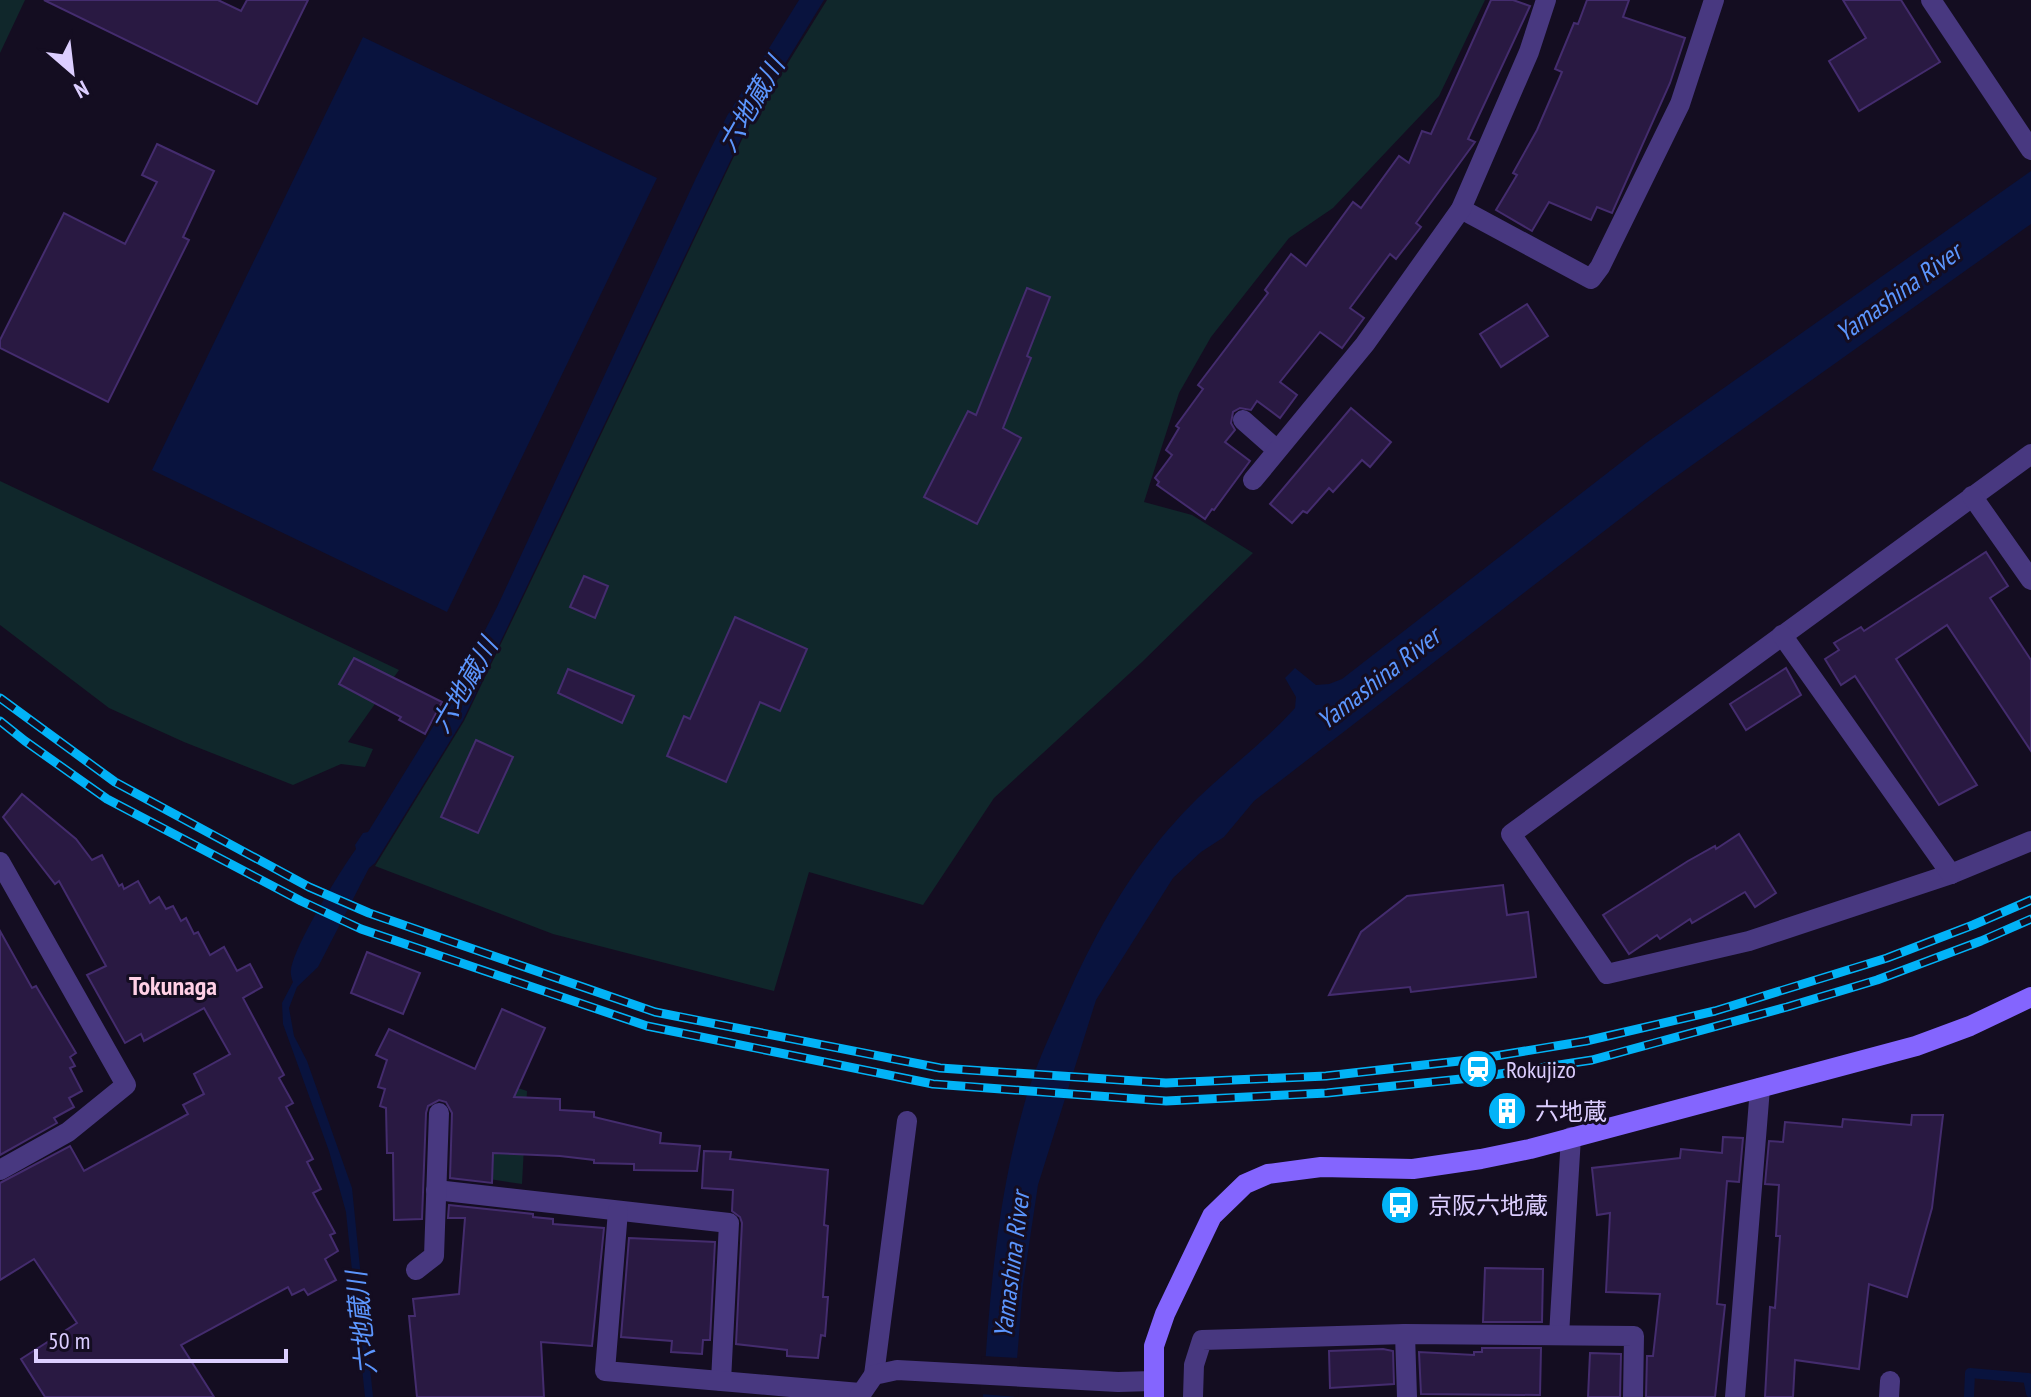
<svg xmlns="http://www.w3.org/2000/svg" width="2031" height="1397" font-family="'PT Sans Narrow','Noto Sans JP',sans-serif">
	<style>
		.green { fill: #10272b }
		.water { fill: #09133e }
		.pier { fill: #140d21 }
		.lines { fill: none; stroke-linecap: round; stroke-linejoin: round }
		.stream { stroke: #09133e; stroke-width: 10 }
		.building { fill: #291942; stroke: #442c6e; stroke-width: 2 }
		.street { stroke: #483880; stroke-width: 20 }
		.secondary { stroke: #8465fe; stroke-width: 20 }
		.rail-casing { stroke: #02b3f7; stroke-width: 9 }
		.rail { stroke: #140d21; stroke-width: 6; stroke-dasharray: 18; stroke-linecap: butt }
		.labels { text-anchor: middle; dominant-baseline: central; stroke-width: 6; stroke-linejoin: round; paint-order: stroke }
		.poi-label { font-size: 24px; fill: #dcceff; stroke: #140d21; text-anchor: start }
		.water-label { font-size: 26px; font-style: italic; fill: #5c96fe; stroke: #140d21 }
		.neighbourhood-label { font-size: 26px; font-weight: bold; fill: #ffd0e5; stroke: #140d21 }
	</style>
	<rect width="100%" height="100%" fill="#140d21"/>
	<g class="green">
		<polygon points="0,0 25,0 0,53"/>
		<polygon points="827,0 1485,0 1439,96 1333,208 1289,238 1211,337 1179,393 1144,502 1192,515 1253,553 1142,662 994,798 923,905 809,872 774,991 553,934 375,866 464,721 747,129"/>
		<polygon points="0,481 399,670 348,742 373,749 365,767 341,764 293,785 184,742 109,708 0,625"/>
		<polygon points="487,1078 527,1091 522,1184 489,1179"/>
	</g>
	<g class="water">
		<path d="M799,0H824L747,126L463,720L375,863L369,868L318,967L297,987L289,1008L294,1036L307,1061L352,1188L373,1397H365L346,1212L329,1151L283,1024L282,1003L293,982C292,980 290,972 291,970C294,946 340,871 356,849L355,845L363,833L368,832L447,704L497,607L696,178L727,116Z"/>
		<polygon points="363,37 657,178 447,612 152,470"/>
		<path d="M2031,171V224L1660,488L1254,801L1224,837L1201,852L1173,878L1096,1000L1038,1185L1023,1285L1014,1397H983C989,1300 997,1202 1023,1109C1034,1067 1053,1029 1070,990C1097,930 1131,870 1176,821C1212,780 1258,749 1295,708L1296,697L1285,678L1295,668L1316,685L1329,684L1342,679L1646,443Z"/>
	</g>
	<polygon class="pier" points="982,1356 1020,1358 1018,1397 980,1394"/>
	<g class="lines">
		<polyline class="stream" points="1969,1397 1970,1373 2028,1378 2031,1393"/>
	</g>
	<g class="building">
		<polygon points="44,0 218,0 241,11 247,0 308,0 257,104"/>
		<polygon points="1491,0 1513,0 1530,6 1468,139 1475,142 1416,223 1421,227 1396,259 1390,254 1350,308 1364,318 1342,348 1320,332 1280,382 1297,395 1280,418 1257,401 1251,410 1240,408 1233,412 1231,423 1235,430 1225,442 1250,461 1214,510 1212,509 1205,519 1157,485 1159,482 1155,478 1172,455 1166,450 1179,428 1176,426 1203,389 1198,385 1268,293 1265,290 1291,254 1306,266 1353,202 1361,208 1399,156 1409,163 1422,131 1431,134"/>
		<polygon points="1587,0 1629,0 1623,17 1685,38 1670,83 1612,213 1597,207 1591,220 1549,202 1532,231 1496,210 1517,175 1513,173 1537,130 1562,72 1555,69 1574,23 1578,24"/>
		<polygon points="1843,0 1901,0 1940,62 1859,111 1829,61 1866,38"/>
		<polygon points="157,144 214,171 183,237 189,240 108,402 0,348 0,340 64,213 125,244 157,182 142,175"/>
		<polygon points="1027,288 1050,297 1027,356 1031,358 1003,428 1021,438 977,524 924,497 968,411 976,415"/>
		<polygon points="1527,304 1548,336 1501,367 1480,334"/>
		<polygon points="1351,408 1391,442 1370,467 1362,460 1333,492 1329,488 1307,513 1303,511 1292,523 1270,504"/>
		<polygon points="1986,552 2008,586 1990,598 2031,660 2031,751 1947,625 1896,659 1977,785 1939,805 1855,676 1841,685 1825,659 1839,650 1834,643 1861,627 1864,631"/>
		<polygon points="584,576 608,586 595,618 570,607"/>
		<polygon points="735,617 807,649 780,711 760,702 726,782 667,756 684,716 690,719"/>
		<polygon points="354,658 442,702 425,734 399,720 401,717 339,684"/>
		<polygon points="1786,668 1801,695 1746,730 1730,704"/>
		<polygon points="568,669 634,696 622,723 558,693"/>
		<polygon points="476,740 513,757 478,833 441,817"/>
		<polygon points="22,794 76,839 92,860 102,855 119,886 122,884 124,889 138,881 150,903 159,897 166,909 173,906 181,921 186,918 194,934 198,932 210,955 224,947 237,971 250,964 262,987 243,998 284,1075 279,1078 293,1103 286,1107 313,1159 307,1162 321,1189 313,1193 335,1233 330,1235 338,1251 325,1259 336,1280 308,1295 304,1289 292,1295 288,1287 181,1345 214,1397 45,1397 21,1359 77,1323 34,1259 0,1280 0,1183 70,1146 84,1171 188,1114 183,1105 204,1094 194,1074 230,1054 204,1008 144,1041 141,1034 125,1043 87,975 106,966 59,881 55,884 3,817"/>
		<polygon points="1739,834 1776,893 1755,907 1745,892 1692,923 1690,919 1660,939 1657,935 1629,954 1603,915 1688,861 1715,846 1716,849"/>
		<polygon points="1503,885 1507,915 1528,912 1536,977 1411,992 1410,987 1329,995 1361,932 1407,896"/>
		<polygon points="0,931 32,988 36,986 76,1053 70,1057 75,1066 70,1068 82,1091 69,1098 74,1107 54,1118 57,1123 0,1155"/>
		<polygon points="367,952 420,973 403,1014 351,993"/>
		<polygon points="502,1009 545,1028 514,1097 560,1099 560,1110 594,1112 594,1117 661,1133 660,1143 700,1146 697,1171 634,1170 634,1164 594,1163 594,1160 560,1156 493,1153 492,1183 450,1178 452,1113 446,1102 439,1100 428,1106 426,1113 422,1219 394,1220 393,1153 387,1153 386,1108 380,1106 385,1089 378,1087 387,1060 376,1055 389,1029 475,1069"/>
		<polygon points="1912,1115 1943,1115 1932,1208 1907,1297 1869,1284 1859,1369 1795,1360 1793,1397 1765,1397 1770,1307 1775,1308 1780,1236 1776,1236 1779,1185 1765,1184 1769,1141 1783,1142 1785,1122 1842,1127 1843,1119 1911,1125"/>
		<polygon points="1723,1137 1743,1138 1739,1182 1727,1181 1717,1304 1725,1305 1715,1397 1646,1397 1647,1356 1653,1356 1660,1294 1606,1292 1610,1213 1597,1215 1592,1168 1680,1158 1681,1149 1722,1153"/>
		<polygon points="704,1151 731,1152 730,1159 828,1170 824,1225 828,1226 823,1297 828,1297 825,1336 821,1335 818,1358 787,1356 787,1350 736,1344 742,1223 740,1217 732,1211 733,1190 702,1188"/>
		<polygon points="449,1205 533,1214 533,1217 553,1219 553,1224 604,1228 592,1346 541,1342 544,1397 417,1397 409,1316 415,1316 413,1299 459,1294 465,1218 448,1218"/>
		<polygon points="629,1238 715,1242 710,1340 703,1340 702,1354 671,1352 672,1341 621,1337"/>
		<polygon points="1485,1268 1543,1269 1542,1322 1483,1322"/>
		<polygon points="1482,1348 1541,1348 1540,1395 1421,1394 1419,1352 1474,1355 1474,1352 1482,1352"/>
		<polygon points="1383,1349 1393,1351 1394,1384 1330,1388 1329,1351"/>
		<polygon points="1590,1353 1621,1354 1620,1397 1588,1397"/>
	</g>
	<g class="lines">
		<g class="street">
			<polyline points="1931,0 2031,150"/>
			<polyline points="1461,209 1591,279 1600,267 1680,104 1714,0"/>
			<polyline points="1243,420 1277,450"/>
			<polyline points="2031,454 1511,834 1607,974 1749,941 1951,874 2031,841"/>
			<polyline points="1253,480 1365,344 1461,209 1529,52 1546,0"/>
			<polyline points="1972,496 2031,580"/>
			<polyline points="1782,635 1951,874"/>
			<polyline points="0,862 126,1085 68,1132 0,1170"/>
			<polyline points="436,1190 729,1223 721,1381"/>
			<polyline points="618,1211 605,1371 860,1393"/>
			<polyline points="416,1270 434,1256 439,1113"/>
			<polyline points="1405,1334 1407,1397"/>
			<polyline points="1559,1335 1571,1137"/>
			<polyline points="874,1375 907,1121"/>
			<polyline points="859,1397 874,1375 897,1370 1118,1382 1153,1381"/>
			<polyline points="1193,1397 1194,1365 1202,1340 1405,1334 1634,1336 1633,1397"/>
			<polyline points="1735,1397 1760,1088"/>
			<polyline points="1889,1397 1890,1381"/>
		</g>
		<polyline class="secondary" points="1154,1397 1154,1346 1165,1314 1212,1216 1245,1184 1268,1174 1321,1167 1413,1169 1481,1159 1530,1149 1916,1046 1970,1026 2031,997"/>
		<g class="rail-casing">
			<g id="rail">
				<polyline points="0,698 115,782 309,887 369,913 655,1012 940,1068 1166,1083 1326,1076 1477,1059 1586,1041 1715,1011 1887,958 1973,925 2031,900"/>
				<polyline points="0,721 25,741 107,799 301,901 361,929 647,1026 933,1084 1166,1101 1327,1093 1480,1077 1592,1060 1787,1007 1877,980 1981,941 2031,919"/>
			</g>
		</g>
		<use href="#rail" class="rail"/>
	</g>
	<defs>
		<g id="station-disc" transform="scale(2)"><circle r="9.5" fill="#02b3f7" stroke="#140d21"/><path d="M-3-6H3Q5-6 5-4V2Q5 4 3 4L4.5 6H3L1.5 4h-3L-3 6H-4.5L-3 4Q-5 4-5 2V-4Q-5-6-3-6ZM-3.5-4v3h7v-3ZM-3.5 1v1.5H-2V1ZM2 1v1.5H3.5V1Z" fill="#fff"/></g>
		<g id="building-disc" transform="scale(2)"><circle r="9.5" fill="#02b3f7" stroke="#140d21"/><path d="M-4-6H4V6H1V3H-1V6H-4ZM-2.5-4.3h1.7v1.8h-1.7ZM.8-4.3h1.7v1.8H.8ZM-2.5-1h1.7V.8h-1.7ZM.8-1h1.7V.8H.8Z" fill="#fff"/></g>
		<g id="bus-disc" transform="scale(2)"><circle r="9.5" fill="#02b3f7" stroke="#140d21"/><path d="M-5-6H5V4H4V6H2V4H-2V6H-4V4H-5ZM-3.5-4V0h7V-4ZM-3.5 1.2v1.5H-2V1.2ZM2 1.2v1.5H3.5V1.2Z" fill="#fff"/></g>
	</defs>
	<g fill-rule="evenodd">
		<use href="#station-disc" x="1478" y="1069"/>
		<use href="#building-disc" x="1507" y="1111"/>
		<use href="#bus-disc" x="1400" y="1205"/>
	</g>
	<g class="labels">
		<g class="poi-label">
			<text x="1506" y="1069">Rokujizo</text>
			<text x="1535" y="1111">六地蔵</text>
			<text x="1428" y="1205">京阪六地蔵</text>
		</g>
		<g class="water-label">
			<text transform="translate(751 104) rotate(-60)">六地蔵川</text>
			<text transform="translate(1898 292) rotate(-36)">Yamashina River</text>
			<text transform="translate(1378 678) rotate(-38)">Yamashina River</text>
			<text transform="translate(464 685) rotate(-60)">六地蔵川</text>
			<text transform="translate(1011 1265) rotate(-83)">Yamashina River</text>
			<text transform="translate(361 1323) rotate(-96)">六地蔵川</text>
		</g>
		<g class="neighbourhood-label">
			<text x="173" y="985">Tokunaga</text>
		</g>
	</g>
	<g transform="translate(72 72) rotate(152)" stroke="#140d21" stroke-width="6" paint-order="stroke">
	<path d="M0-6L14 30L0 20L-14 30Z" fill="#dcceff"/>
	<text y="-12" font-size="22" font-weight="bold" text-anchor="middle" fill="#dcceff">N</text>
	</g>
	<path d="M36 1349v12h250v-12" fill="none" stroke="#dcceff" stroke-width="4"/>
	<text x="48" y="1349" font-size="24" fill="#dcceff" stroke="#140d21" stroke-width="6" paint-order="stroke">50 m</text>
</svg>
